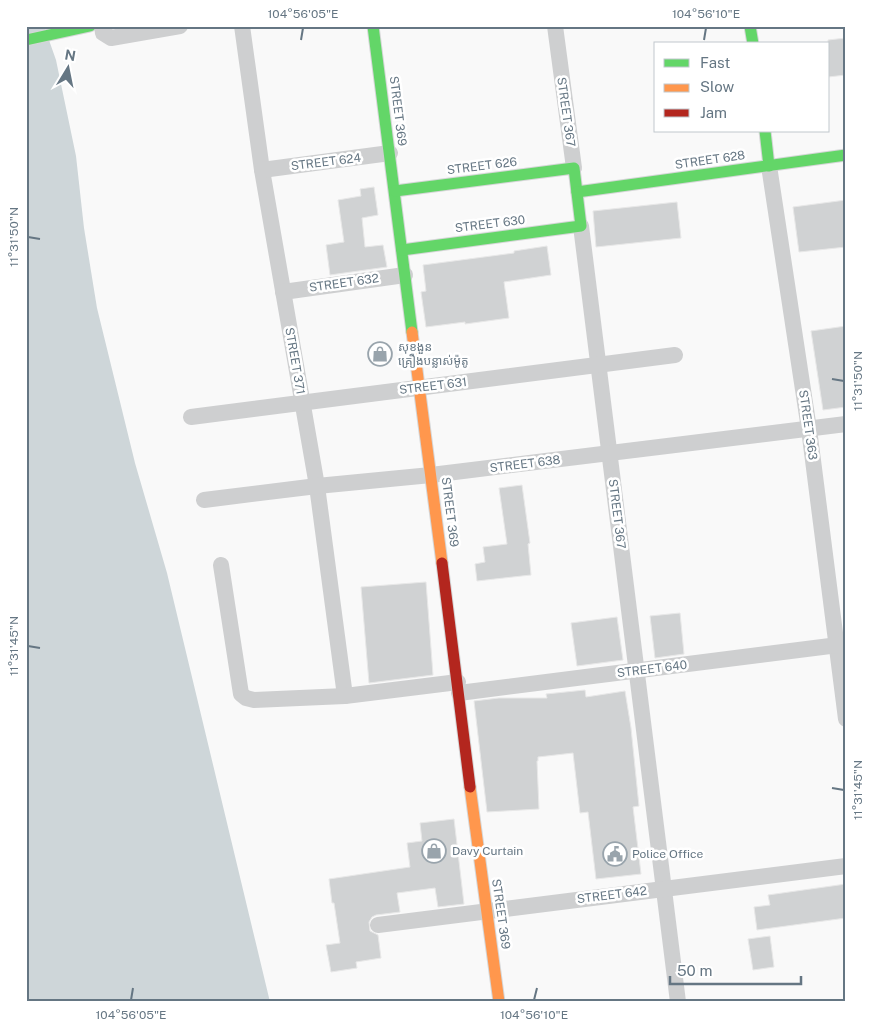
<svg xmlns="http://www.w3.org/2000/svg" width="872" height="1028" font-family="'Public Sans','Noto Sans Khmer',sans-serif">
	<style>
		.water { fill: #ced6d9 }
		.building { fill: #d0d2d3; stroke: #e8e8e8 }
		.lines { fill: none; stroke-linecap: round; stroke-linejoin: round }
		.fast-casing { stroke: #d5d6d7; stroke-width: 13 }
		.slow-casing { stroke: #d5d6d7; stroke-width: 13 }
		.jam-casing { stroke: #d5d6d7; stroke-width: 13 }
		.street { stroke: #cecfd0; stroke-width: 16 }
		.fast { stroke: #63d668; stroke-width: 11 }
		.slow { stroke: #ff974d; stroke-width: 11 }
		.jam { stroke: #b3261e; stroke-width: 11 }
		.ticks { fill: none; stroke: #657683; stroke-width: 2 }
		.labels { text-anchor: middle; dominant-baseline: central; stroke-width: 5; stroke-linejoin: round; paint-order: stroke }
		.street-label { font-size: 12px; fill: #657683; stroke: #fff }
		.poi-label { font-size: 12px; fill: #657683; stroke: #fff; text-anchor: start }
		.neatline { fill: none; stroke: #657683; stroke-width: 2 }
		.ticks-label { font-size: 12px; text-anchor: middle; fill: #657683 }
	</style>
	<rect width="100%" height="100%" fill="#f9f9f9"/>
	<polygon class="water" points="26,26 44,26 56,60 76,156 84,228 97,308 135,463 167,573 270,1002 26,1002"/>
	<g class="building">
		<polygon points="846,38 846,75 828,77 828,40"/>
		<polygon points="374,187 378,215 362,218 365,247 383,245 387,267 330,275 326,245 344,242 338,200 361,196 360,189"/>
		<polygon points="846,200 846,247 799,252 793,207"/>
		<polygon points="677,202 681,238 596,247 593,211"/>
		<polygon points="547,246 551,275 504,282 509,318 465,324 465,322 426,327 421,292 426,291 423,265 514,253 514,251"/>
		<polygon points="846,326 846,407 823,410 811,331"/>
		<polygon points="522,485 530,543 528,544 531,575 477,581 475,564 485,562 483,547 507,544 499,488"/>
		<polygon points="426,582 433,675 369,683 361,587"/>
		<polygon points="680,613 684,654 655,658 650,616"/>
		<polygon points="617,617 623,660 577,666 571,623"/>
		<polygon points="585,690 586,697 625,691 631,728 639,806 633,807 641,874 596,879 588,812 580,813 573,753 538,757 538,761 537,761 539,809 487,812 474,701 499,698 547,698 546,694"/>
		<polygon points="454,819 464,904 438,907 435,888 397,893 400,912 376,915 372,917 369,922 370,931 378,935 381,958 356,962 357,968 331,972 326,945 340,943 334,903 332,903 329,879 410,867 407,843 422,841 420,823"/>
		<polygon points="846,884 846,918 757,930 754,907 770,905 768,895"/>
		<polygon points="770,936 774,967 753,970 748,939"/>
	</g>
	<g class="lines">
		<g class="fast-casing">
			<g id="fast">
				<polyline points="373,26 412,332"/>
				<polyline points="750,26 753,44"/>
				<polyline points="26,40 90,26"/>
				<polyline points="765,131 769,166"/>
				<polyline points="395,191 574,168 581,226 402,250"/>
				<polyline points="577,192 846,155"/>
			</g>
		</g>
		<g class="slow-casing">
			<g id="slow">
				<polyline points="412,332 442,563"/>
				<polyline points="470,787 499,1002"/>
			</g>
		</g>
		<g class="jam-casing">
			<polyline id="jam" points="442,563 470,787"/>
		</g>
		<g class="street">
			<polyline points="102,26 103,33 111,38 180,26"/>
			<polyline points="242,26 262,170 317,486 345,696"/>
			<polyline points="555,26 574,168"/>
			<polyline points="769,166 809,429 846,719"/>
			<polyline points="262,170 390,153"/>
			<polyline points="581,226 678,1002"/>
			<polyline points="283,292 405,275"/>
			<polyline points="191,417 675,355"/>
			<polyline points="204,500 317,486 431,475 846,424"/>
			<polyline points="221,565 241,694 246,698 254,700 345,696 458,682"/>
			<polyline points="459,693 846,644"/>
			<polyline points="378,925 846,866"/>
		</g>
		<use href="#fast" class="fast"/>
		<use href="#slow" class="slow"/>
		<use href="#jam" class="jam"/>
	</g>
	<path class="ticks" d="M301,40L303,28M704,40L706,28M28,237L40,239M832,379L844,381M28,646L40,648M832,788L844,790M131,1000L133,988M534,1000L537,988"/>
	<defs>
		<g id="shop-ring" transform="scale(1.25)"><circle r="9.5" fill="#fff" stroke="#99a4ac" stroke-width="1.5"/><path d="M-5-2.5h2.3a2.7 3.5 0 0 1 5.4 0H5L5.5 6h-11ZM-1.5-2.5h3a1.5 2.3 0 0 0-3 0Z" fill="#99a4ac"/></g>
		<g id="civic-ring" transform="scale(1.25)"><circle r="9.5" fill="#fff" stroke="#99a4ac" stroke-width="1.5"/><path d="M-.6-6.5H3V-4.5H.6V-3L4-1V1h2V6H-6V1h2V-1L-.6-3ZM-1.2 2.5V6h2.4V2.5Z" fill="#99a4ac"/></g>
	</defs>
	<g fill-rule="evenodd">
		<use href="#shop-ring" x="380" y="354"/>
		<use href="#shop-ring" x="434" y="851"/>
		<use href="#civic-ring" x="615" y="854"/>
	</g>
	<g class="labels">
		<g class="street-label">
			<text transform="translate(398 111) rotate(83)">STREET 369</text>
			<text transform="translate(566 112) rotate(82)">STREET 367</text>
			<text transform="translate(710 160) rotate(-8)">STREET 628</text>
			<text transform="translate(326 162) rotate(-7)">STREET 624</text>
			<text transform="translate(482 166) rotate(-7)">STREET 626</text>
			<text transform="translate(490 224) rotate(-7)">STREET 630</text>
			<text transform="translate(344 283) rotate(-8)">STREET 632</text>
			<text transform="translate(295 361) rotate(80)">STREET 371</text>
			<text transform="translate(433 386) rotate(-7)">STREET 631</text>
			<text transform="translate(808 425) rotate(82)">STREET 363</text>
			<text transform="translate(525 464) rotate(-7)">STREET 638</text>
			<text transform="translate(450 512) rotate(83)">STREET 369</text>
			<text transform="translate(617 514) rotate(83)">STREET 367</text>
			<text transform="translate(652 669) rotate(-7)">STREET 640</text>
			<text transform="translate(612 895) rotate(-7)">STREET 642</text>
			<text transform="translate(501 914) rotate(82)">STREET 369</text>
		</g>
		<g class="poi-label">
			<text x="398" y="347">សុខងួន<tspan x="398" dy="14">គ្រឿងបន្លាស់ម៉ូតូ</tspan></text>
			<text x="452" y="851">Davy Curtain</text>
			<text x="632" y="854">Police Office</text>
		</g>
	</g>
	<rect width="872" height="1028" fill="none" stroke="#ffffff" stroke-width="55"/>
	<rect x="654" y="42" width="175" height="90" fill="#ffffff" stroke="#c1c8cd"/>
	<rect x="664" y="59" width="25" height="8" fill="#63d668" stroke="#c1c8cd"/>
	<text x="700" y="68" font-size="15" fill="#657683">Fast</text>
	<rect x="664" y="84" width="25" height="8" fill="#ff974d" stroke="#c1c8cd"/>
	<text x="700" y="92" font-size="15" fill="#657683">Slow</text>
	<rect x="664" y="109" width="25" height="8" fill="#b3261e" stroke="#c1c8cd"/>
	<text x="700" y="118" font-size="15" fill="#657683">Jam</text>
	<g transform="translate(68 68) rotate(10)" stroke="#ffffff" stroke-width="4" paint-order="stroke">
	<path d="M0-4L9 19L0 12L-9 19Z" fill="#657683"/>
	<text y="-8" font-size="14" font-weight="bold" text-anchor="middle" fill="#657683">N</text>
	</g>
	<path d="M670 976v8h131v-8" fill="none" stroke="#657683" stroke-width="2.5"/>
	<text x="677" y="976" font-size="15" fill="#657683" stroke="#ffffff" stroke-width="4" paint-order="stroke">50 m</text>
	<rect x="28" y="28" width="816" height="972" class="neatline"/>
	<g class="ticks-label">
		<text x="303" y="18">104°56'05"E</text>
		<text x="706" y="18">104°56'10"E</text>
		<text transform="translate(14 237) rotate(-90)" y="4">11°31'50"N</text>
		<text transform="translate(858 381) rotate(-90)" y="4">11°31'50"N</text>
		<text transform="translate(14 646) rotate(-90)" y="4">11°31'45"N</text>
		<text transform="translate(858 790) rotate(-90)" y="4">11°31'45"N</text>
		<text x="131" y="1019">104°56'05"E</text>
		<text x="534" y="1019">104°56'10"E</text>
	</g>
</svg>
